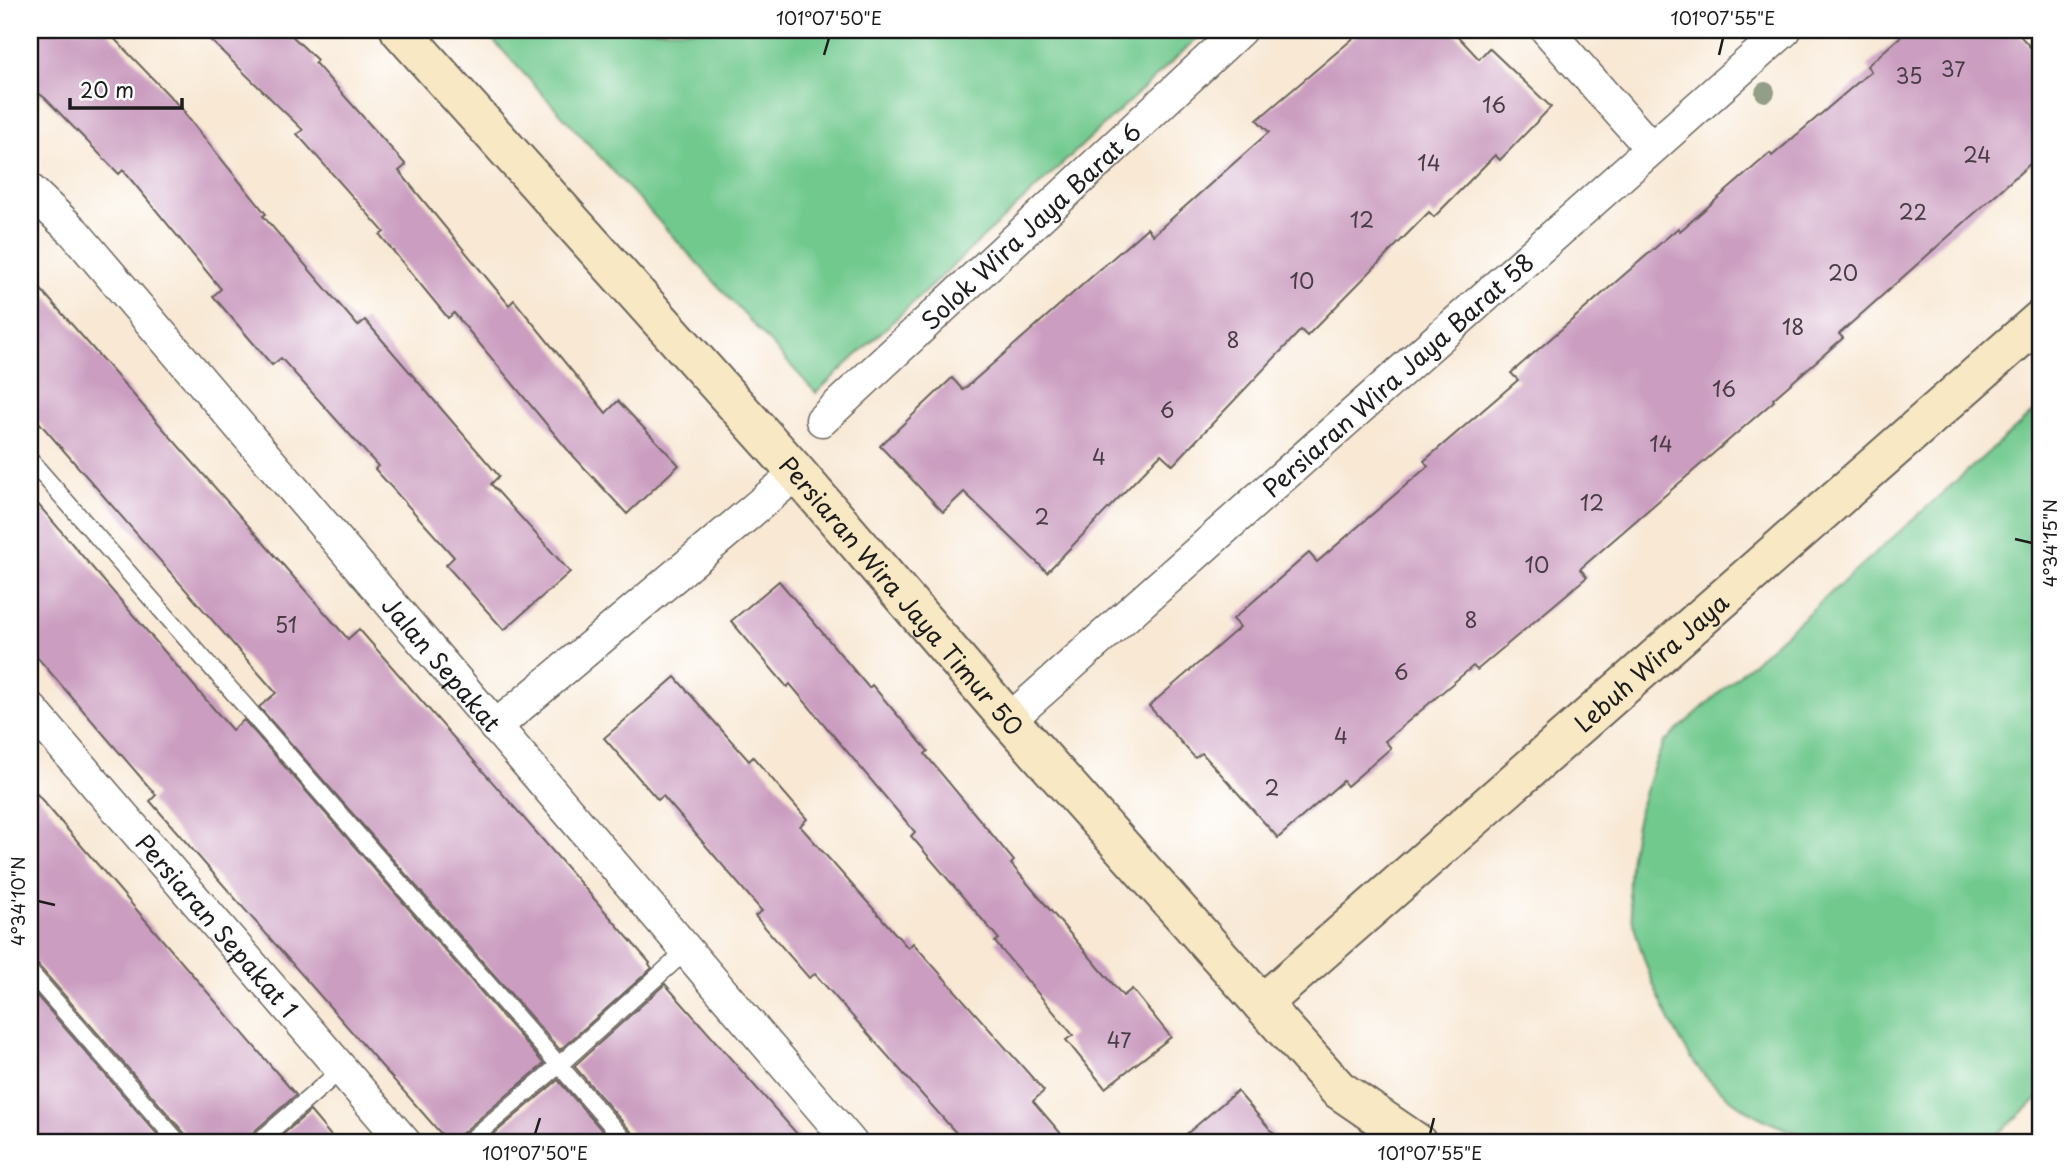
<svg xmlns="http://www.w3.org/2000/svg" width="2070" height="1173" font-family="'Playpen Sans',sans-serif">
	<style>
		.green { fill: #71c98e; stroke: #467255; stroke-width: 2 }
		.building { fill: #cb9dc0 }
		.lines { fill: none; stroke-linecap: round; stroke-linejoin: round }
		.lane-casing { stroke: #69635c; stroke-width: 19 }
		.street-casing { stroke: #69635c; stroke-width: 35 }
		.secondary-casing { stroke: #69635c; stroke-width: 42 }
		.lane { stroke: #fff; stroke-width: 16 }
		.street { stroke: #fff; stroke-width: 32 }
		.secondary { stroke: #f8e8c3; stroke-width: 38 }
		.tree { fill: #929e88 }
		.ticks { fill: none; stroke: #1c1c1c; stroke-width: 2.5 }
		.labels { text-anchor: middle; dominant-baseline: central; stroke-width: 6; stroke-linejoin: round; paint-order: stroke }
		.number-label { font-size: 21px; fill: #483c45 }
		.street-label { font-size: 24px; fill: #1c1c1c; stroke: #fff }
		.neatline { fill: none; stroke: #1c1c1c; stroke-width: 2.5 }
		.ticks-label { font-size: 18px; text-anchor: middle; fill: #1c1c1c }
	</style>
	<rect width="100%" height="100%" fill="#fff"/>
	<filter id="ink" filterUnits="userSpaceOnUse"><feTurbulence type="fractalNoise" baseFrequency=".0143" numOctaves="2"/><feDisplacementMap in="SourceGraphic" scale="14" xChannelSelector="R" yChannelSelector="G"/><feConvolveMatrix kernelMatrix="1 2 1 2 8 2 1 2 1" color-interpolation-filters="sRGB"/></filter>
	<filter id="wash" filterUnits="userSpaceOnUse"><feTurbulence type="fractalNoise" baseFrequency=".00686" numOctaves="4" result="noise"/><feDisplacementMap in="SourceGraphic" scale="28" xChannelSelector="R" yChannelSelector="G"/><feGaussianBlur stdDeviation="1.57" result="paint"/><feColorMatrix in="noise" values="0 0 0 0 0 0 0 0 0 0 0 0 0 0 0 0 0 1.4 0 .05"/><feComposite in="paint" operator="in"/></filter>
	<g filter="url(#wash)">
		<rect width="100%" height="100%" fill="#f8e8d4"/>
		<g class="green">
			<polygon points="484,30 1206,30 816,393"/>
			<path d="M2040,406V1097L1988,1143H1846C1794,1138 1742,1115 1705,1076C1684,1053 1660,1003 1649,973C1639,945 1627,910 1629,880C1631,830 1644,787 1664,742Z"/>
		</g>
		<g id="blocks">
			<g class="building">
				<polygon points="30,30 106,30 185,112 184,113 266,214 263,216 358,326 365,320 499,476 491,484 570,572 504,630 446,565 454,557 375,469 378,466 281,358 272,365 213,296 221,289 123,170 119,174 45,98 30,87"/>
				<polygon points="200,30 286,30 317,60 315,63 406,165 399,171 509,305 514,300 606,413 618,401 679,465 627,514 567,449 454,313 448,318 380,235 384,232 297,134 303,130"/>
				<polygon points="1363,30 1452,30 1479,59 1489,48 1551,107 1500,160 1495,155 1434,217 1429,212 1307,336 1301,330 1173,465 1161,454 1047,572 964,492 943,512 880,446 952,378 963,390 1147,228 1153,235 1269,132 1257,120"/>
				<polygon points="1908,30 2015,30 2040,58 2040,155 1839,334 1843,338 1773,399 1774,401 1580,569 1587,577 1477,670 1473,666 1385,741 1391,748 1347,786 1343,781 1278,838 1202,753 1195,758 1149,706 1240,627 1233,619 1309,553 1317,562 1428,466 1424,461 1518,380 1511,373 1678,228 1680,231 1770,153 1772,156 1871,71 1867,66"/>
				<polygon points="30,277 348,639 359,629 650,963 649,964 652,968 560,1050 259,707 276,693 30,412"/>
				<polygon points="30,495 232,730 244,720 544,1064 460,1135 457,1143 449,1143 150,801 156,795 30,649"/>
				<polygon points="779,581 869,688 872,685 928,751 925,754 1014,861 1011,864 1123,996 1132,989 1171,1037 1105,1088 1066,1040 1073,1035 995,942 999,939 911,836 915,832 790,684 787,687 731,621"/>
				<polygon points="675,677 749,761 753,757 807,819 800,826 908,948 913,943 1044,1091 1033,1101 1069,1143 965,1143 815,974 809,978 755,916 762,911 663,796 658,800 604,738"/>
				<polygon points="30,786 296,1095 250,1135 247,1143 189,1143 187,1136 38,965 30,962"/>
				<polygon points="665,984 805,1143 637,1143 635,1136 574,1066"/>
				<polygon points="30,988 165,1143 30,1143"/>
				<polygon points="558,1080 613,1143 483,1143"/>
				<polygon points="1237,1091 1282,1143 1176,1143"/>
				<polygon points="310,1111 337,1143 273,1143"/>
			</g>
		</g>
	</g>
	<g filter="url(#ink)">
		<use href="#blocks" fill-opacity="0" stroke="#69635c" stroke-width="2"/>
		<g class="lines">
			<g class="lane-casing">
				<g id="lane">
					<polyline points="30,460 627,1143"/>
					<polyline points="30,972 179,1143"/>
					<polyline points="257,1143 341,1070"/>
					<polyline points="467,1143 558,1066 686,951"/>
				</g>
			</g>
			<g class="street-casing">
				<g id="street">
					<polyline points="1547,30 1650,147"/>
					<path id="s1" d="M30,190L74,232L851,1143"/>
					<path id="s2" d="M822,420L1240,30"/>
					<path id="s3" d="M30,708L405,1143"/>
					<path id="s4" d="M1009,720L1785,30"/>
					<polyline points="495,727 797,473"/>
				</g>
			</g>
			<g class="secondary-casing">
				<g id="secondary">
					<path id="s5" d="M400,30L797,473L1009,720L1338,1089L1417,1143"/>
					<path id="s6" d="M1262,1004L2040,320"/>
				</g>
			</g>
			<use href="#lane" class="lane"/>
			<use href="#street" class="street"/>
			<use href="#secondary" class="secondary"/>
		</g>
		<circle class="tree" cx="1765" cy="92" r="10"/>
	</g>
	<path class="ticks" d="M824,55L829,38M1719,55L1723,38M2015,539L2032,543M38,901L55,905M535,1134L540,1118M1430,1134L1434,1118"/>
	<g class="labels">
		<g class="number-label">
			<text x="1953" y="68">37</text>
			<text x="1909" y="75">35</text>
			<text x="1494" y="104">16</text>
			<text x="1977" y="154">24</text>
			<text x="1429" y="162">14</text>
			<text x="1913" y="211">22</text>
			<text x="1362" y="219">12</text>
			<text x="1843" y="272">20</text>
			<text x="1302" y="280">10</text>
			<text x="1793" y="326">18</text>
			<text x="1233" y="339">8</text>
			<text x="1724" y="388">16</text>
			<text x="1167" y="409">6</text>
			<text x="1661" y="443">14</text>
			<text x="1099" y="456">4</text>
			<text x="1592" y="502">12</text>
			<text x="1042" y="516">2</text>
			<text x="1537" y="564">10</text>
			<text x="1471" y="619">8</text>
			<text x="286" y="624">51</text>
			<text x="1401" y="671">6</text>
			<text x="1341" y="735">4</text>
			<text x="1272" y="787">2</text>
			<text x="1119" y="1039">47</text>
		</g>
		<g class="street-label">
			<text stroke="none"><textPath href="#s2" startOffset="285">Solok Wira Jaya Barat 6</textPath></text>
			<text stroke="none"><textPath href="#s4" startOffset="520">Persiaran Wira Jaya Barat 58</textPath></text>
			<text stroke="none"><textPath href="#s5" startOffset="756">Persiaran Wira Jaya Timur 50</textPath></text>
			<text stroke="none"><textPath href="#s6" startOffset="518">Lebuh Wira Jaya</textPath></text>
			<text stroke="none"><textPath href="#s1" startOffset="628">Jalan Sepakat</textPath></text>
			<text stroke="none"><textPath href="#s3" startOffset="287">Persiaran Sepakat 1</textPath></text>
		</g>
	</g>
	<rect width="2070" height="1173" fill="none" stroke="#fff" stroke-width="77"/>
	<path d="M70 98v10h112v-10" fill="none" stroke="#1c1c1c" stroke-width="3.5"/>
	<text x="80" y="98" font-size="21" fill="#1c1c1c" stroke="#ffffff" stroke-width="5" paint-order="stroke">20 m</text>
	<rect x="38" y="38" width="1994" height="1096" class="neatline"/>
	<g class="ticks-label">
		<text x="829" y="25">101°07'50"E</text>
		<text x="1723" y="25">101°07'55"E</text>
		<text transform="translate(2051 543) rotate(-90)" y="6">4°34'15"N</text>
		<text transform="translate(19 901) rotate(-90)" y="6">4°34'10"N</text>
		<text x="535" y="1160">101°07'50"E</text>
		<text x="1430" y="1160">101°07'55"E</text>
	</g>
</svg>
